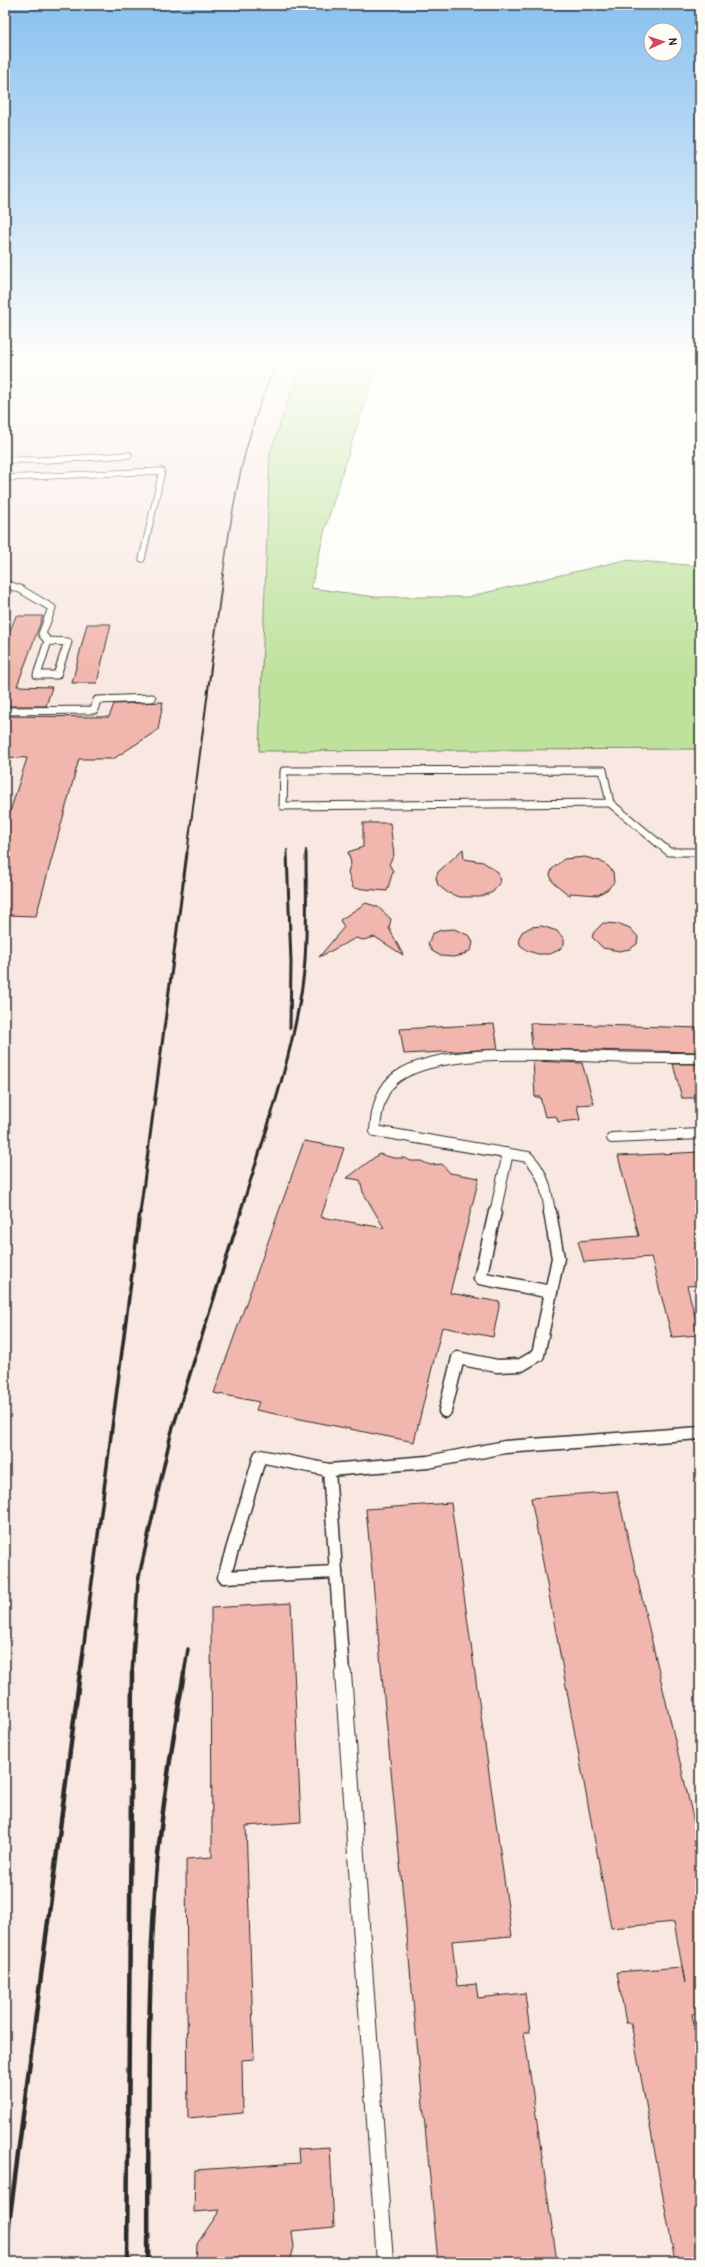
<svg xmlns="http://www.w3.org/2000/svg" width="705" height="2267" font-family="Pangolin,sans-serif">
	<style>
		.built { fill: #f9e7e1 }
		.green { fill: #bee29c; stroke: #748664 }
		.building { fill: #f1b6ad; stroke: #2b2b2b }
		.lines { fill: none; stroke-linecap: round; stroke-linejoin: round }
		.lane-far4-casing { stroke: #2b2b2b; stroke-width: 7 }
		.lane-far3-casing { stroke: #2b2b2b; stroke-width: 9 }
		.lane-far2-casing { stroke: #2b2b2b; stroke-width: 12 }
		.lane-far1-casing { stroke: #2b2b2b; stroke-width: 15 }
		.lane-casing { stroke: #2b2b2b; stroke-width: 18 }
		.street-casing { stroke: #2b2b2b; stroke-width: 3 }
		.lane-far4 { stroke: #fdfcf7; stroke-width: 5.5 }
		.lane-far3 { stroke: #fdfcf7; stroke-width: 7 }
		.lane-far2 { stroke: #fdfcf7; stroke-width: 10 }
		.lane-far1 { stroke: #fdfcf7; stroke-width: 12 }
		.lane { stroke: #fdfcf7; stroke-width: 16 }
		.street { fill: #fdfcf7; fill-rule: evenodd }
		.rail-far4 { stroke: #2b2b2b; stroke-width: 1.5 }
		.rail-far3 { stroke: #2b2b2b; stroke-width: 2 }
		.rail-far2 { stroke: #2b2b2b; stroke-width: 3 }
		.rail-far1 { stroke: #2b2b2b; stroke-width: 3.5 }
		.rail { stroke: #2b2b2b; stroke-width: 4.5 }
	</style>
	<rect width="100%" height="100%" fill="#fdfcf7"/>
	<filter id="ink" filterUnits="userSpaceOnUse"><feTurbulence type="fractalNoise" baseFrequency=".025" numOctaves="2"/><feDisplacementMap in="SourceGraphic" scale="8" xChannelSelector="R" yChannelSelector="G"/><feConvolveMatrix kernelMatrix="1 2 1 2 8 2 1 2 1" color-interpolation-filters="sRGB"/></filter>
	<g filter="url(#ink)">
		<polygon class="built" points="5,358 303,358 270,453 260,751 700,749 700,2262 5,2262"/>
		<polygon class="green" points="303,358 391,358 375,374 356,429 325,529 311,588 375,597 467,597 625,560 700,566 700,749 259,751 270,453"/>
		<g class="building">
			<polygon points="16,616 43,616 17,686 52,687 46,706 5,706 5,643"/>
			<polygon points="87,624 111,624 97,683 72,683"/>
			<polygon points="163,702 158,730 113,759 79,759 36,916 5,915 5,827 27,758 5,757 5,716 109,717 114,704"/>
			<polygon points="363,823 390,823 394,855 389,864 393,871 387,891 353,888 348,872 351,863 348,852 363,847"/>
			<polygon points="463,849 464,859 483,862 498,872 500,882 493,892 480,897 460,897 448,893 438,885 436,878 438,872"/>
			<polygon points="585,857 600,861 608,866 613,872 614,882 608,889 598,895 570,893 570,896 553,882 550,875 552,869 564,859"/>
			<polygon points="366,903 378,907 391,919 389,928 403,955 375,937 363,940 356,938 319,957 344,927 340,920"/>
			<polygon points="603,923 620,924 630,928 638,937 637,944 630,949 619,951 603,948 592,937 594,932"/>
			<polygon points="542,926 557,931 564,939 564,944 559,950 550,954 538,954 528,951 520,945 519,938 522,932 531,927"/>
			<polygon points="454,929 470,936 473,943 471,950 463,955 453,957 441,956 432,951 428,944 432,934 441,930"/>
			<polygon points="530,1023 700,1028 700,1052 532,1049"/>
			<polygon points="494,1024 498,1049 404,1054 400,1029"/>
			<polygon points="533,1061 582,1063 594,1104 577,1105 580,1120 558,1122 556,1116 545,1117 540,1097 535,1097"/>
			<polygon points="673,1064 700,1064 700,1098 682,1098"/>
			<polygon points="304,1141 344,1148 321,1217 384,1228 363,1192 360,1180 347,1178 379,1154 394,1158 404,1158 411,1161 421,1161 430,1165 442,1164 450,1173 479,1178 450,1293 500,1302 493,1337 442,1327 414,1442 256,1410 259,1402 214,1393"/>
			<polygon points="700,1152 700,1285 687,1286 700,1335 672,1337 651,1257 584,1262 578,1241 639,1236 618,1156"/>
			<polygon points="617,1491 700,1848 700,2013 692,2014 697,2040 700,2040 700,2262 675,2262 631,2023 626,2023 617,1972 682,1967 685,1983 674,1922 611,1928 531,1498"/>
			<polygon points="451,1503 512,1936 452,1941 457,1986 476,1984 478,1998 525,1993 530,2032 524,2032 557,2262 438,2262 366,1509"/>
			<polygon points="291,1603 301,1822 246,1826 254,2059 242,2060 243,2113 188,2118 186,1859 212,1857 211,1608"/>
			<polygon points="330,2147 334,2227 292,2231 294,2247 290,2262 196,2262 197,2244 220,2210 194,2212 195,2170 299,2163 298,2149"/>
		</g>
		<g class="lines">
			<g class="lane-far4-casing">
				<g id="lane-far4">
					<polyline points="5,460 48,460 129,455"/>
					<polyline points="5,478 162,471 142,559"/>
				</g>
			</g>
			<g class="lane-far3-casing">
				<g id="lane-far3">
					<polyline points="5,584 20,589 52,608 42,634 48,641"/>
					<polygon points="48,641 68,642 57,675 37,675"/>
					<polyline points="5,711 94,710 97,700 152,698"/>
					<polygon points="603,770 610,803 283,806 284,771"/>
					<polyline points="610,803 669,852 700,852"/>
				</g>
			</g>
			<g class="lane-far2-casing">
				<g id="lane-far2">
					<polyline points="612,1138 700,1134"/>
					<polyline points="495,1213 508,1153"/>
					<path d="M550,1213C547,1191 544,1173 528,1157L375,1131C376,1112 381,1088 397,1077C441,1046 553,1056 606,1057C637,1058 669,1058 700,1058"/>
				</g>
			</g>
			<g class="lane-far1-casing">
				<g id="lane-far1">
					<polyline points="495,1212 480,1278 551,1292"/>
					<polyline points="445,1411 458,1358 497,1366 521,1365 538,1355 558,1258 550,1212"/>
					<polyline points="329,1470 260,1456 224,1577 336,1572"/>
					<polyline points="343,1674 329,1470 428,1462 505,1447 700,1433"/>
				</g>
			</g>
			<g class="lane-casing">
				<polyline id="lane" points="343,1673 385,2262"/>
			</g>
			<g class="street-casing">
				<polygon id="street" points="15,358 29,358 5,368 5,362"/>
			</g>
			<use href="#lane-far4" class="lane-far4"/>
			<use href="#lane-far3" class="lane-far3"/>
			<use href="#lane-far2" class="lane-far2"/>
			<use href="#lane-far1" class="lane-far1"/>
			<use href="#lane" class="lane"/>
			<use href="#street" class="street"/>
			<path class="rail-far4" d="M223,575C233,500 246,427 279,358"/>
			<g class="rail-far3">
				<polyline points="287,850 287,854"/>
				<polyline points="306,850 306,854"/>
				<polyline points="187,854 223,574"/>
			</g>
			<g class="rail-far2">
				<polyline points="287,853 291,962 290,1028"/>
				<polyline points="140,1213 187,853"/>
				<path d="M240,1213C265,1134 294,1055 304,972C308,932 306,893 306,853"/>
			</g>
			<g class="rail-far1">
				<polyline points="80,1674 140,1212"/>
				<polyline points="132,1674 138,1581 171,1434 241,1212"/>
				<polyline points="184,1674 188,1649"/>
			</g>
			<g class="rail">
				<polyline points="5,2255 80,1673"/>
				<polyline points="127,2262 132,1673"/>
				<path d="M148,2262C149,2130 146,1997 157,1865C163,1801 173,1737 184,1673"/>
			</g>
		</g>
	</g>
	<linearGradient id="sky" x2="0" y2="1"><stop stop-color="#89c1f0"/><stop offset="0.53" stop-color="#fefefb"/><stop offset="1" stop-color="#fefefb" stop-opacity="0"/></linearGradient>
	<rect width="705" height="676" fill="url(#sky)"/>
	<rect width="705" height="2267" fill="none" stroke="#fdfcf7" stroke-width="20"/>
	<rect x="10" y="10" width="685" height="2247" fill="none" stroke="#2b2b2b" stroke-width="1.5" filter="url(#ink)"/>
	<g transform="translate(663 42) rotate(87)"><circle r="19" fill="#fdfcf7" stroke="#a9a8a5"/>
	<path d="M0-3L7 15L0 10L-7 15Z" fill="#d1495b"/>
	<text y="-6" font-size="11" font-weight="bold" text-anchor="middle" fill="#2b2b2b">N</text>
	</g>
</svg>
